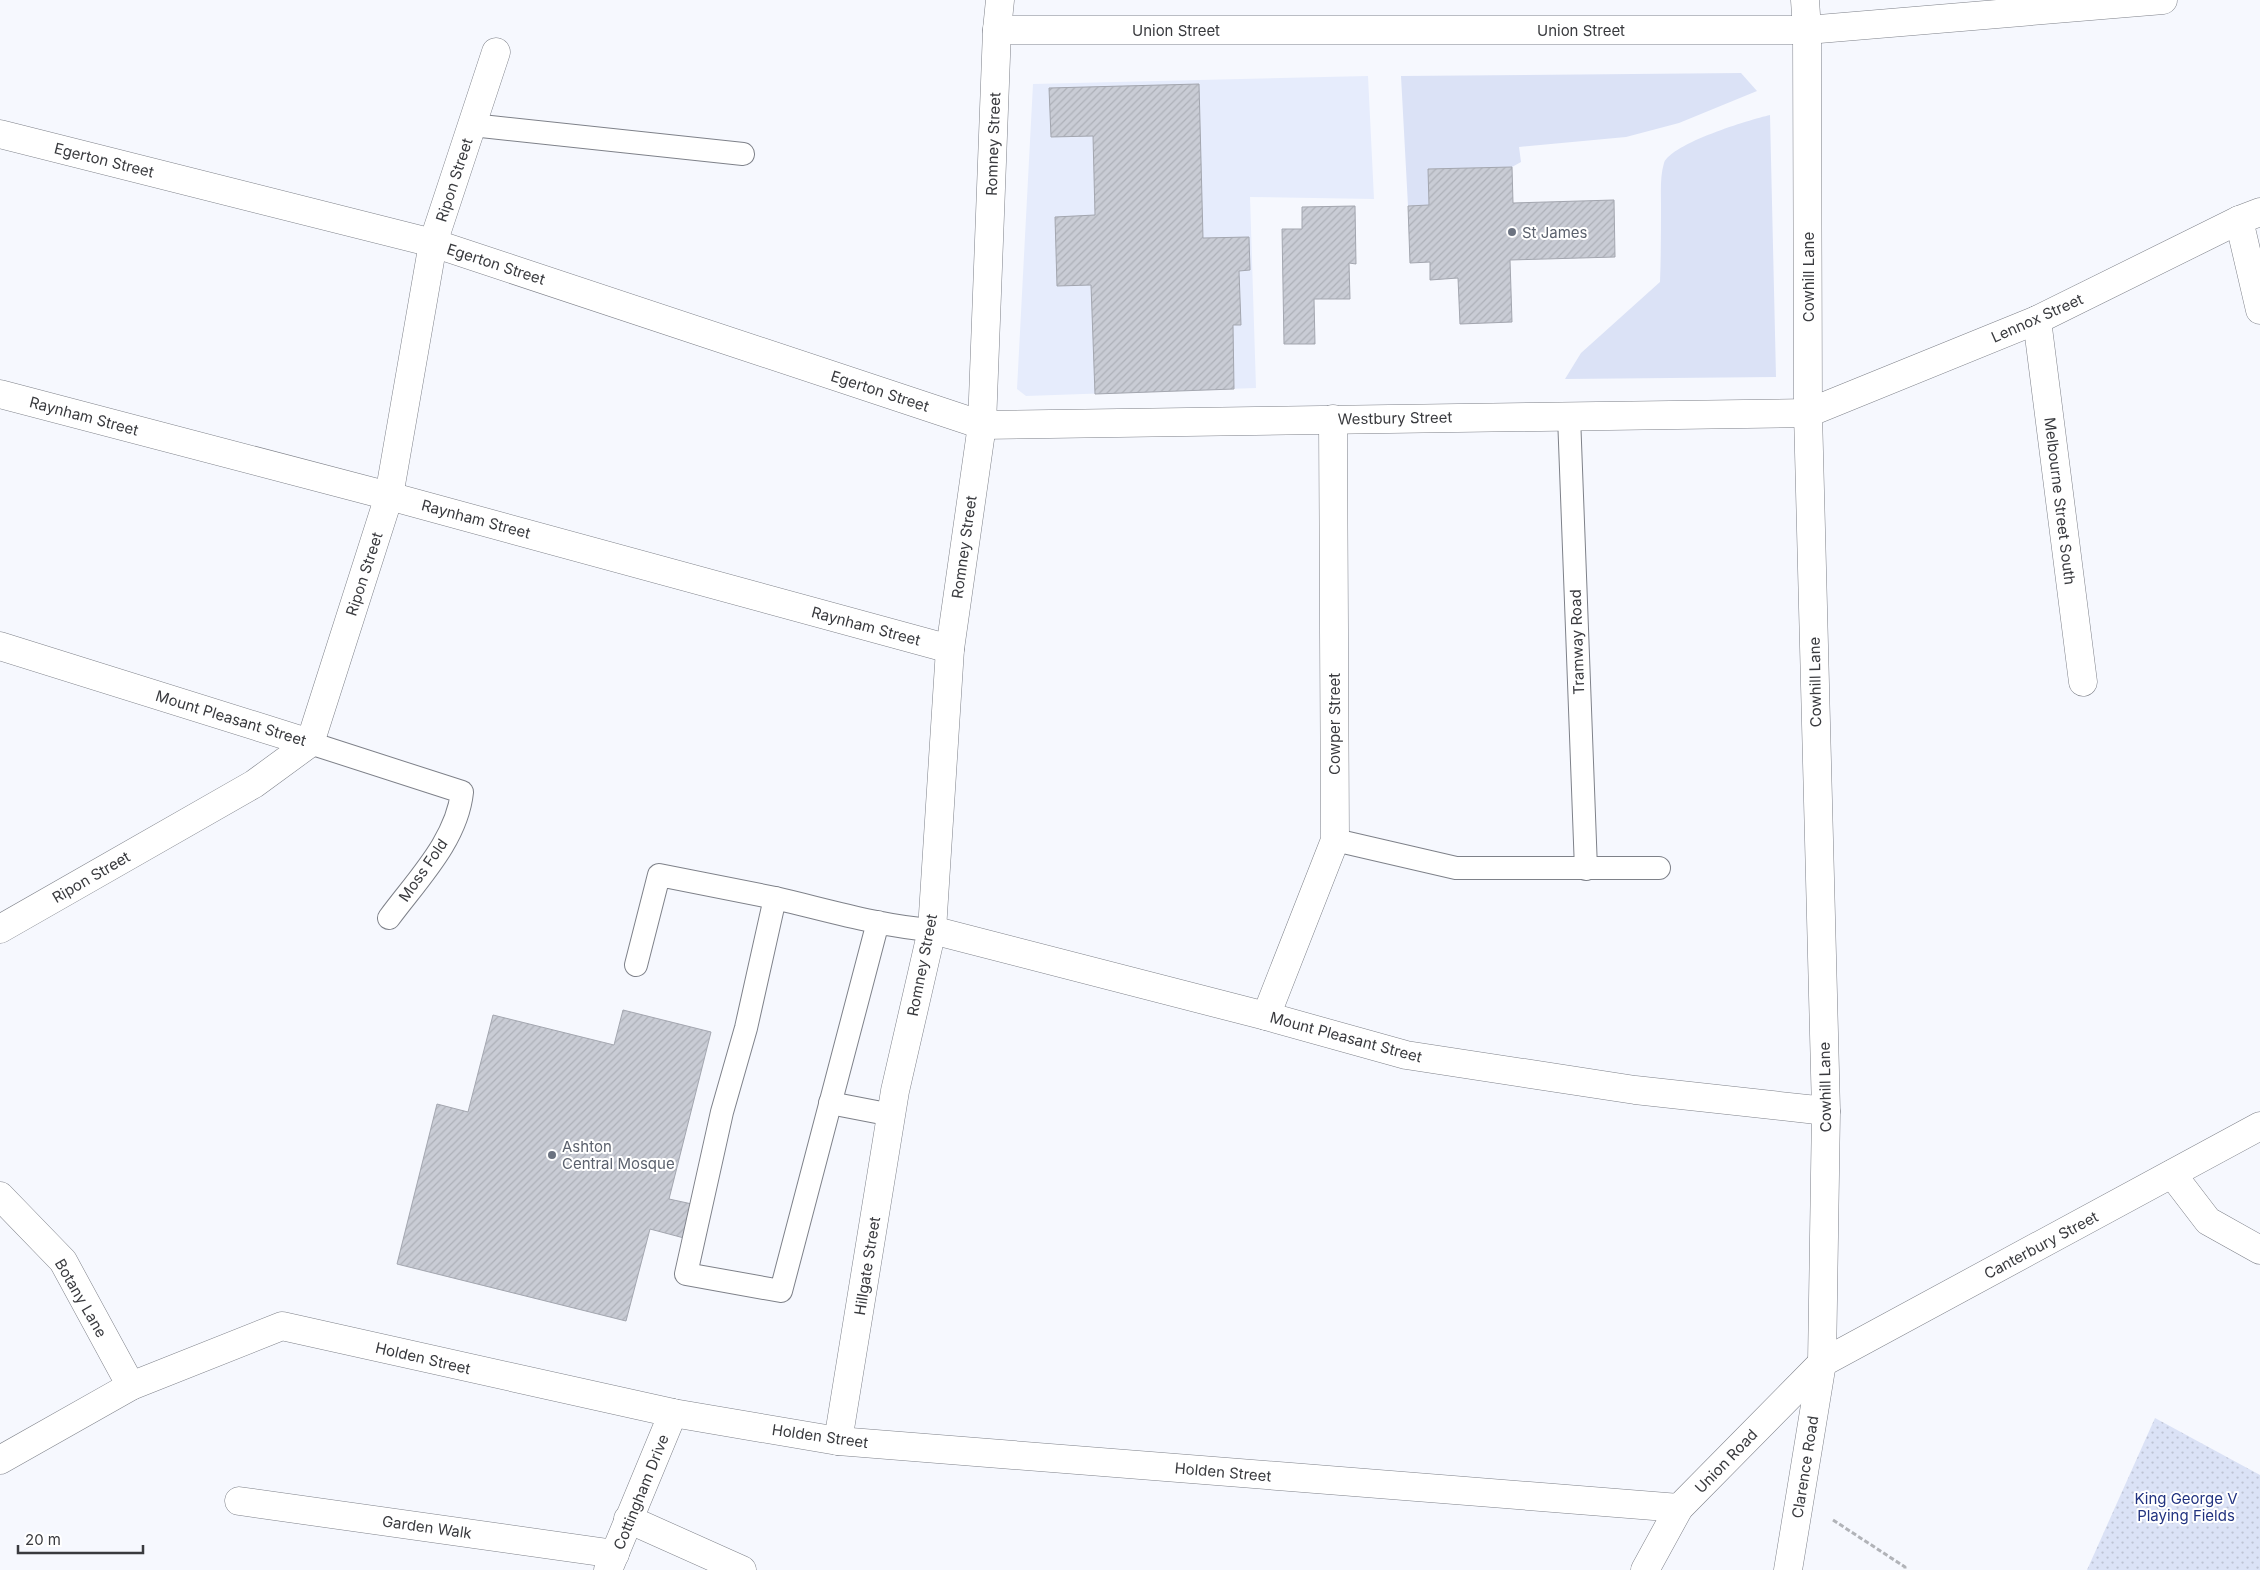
<svg xmlns="http://www.w3.org/2000/svg" width="2260" height="1570" font-family="Inter,sans-serif">
	<style>
		.built { fill: #e6ecfc }
		.grass { fill: #dbe2f6 }
		.park { fill: url(#park-dots) }
		.building { fill: url(#building-hatch); stroke: #a3a6af }
		.lines { fill: none; stroke-linecap: round; stroke-linejoin: round }
		.lane-casing { stroke: #7e8189; stroke-width: 24 }
		.street-casing { stroke: #7e8189; stroke-width: 29 }
		.path { stroke: #b1b3b8; stroke-width: 3; stroke-dasharray: 5 2.5; stroke-linecap: butt }
		.lane { stroke: #fff; stroke-width: 22 }
		.street { stroke: #fff; stroke-width: 28 }
		.worship-dot { fill: #6b7280; stroke: #fff; stroke-width: 2 }
		.labels { text-anchor: middle; dominant-baseline: central; stroke-width: 4; stroke-linejoin: round; paint-order: stroke }
		.street-label { font-size: 15px; fill: #393a3e; stroke: #fff }
		.worship-label { font-size: 15px; fill: #5b616d; stroke: #fff; text-anchor: start }
		.park-label { font-size: 15px; fill: #223380; stroke: #fff }
	</style>
	<defs>
		<pattern id="park-dots" width="8" height="8" patternUnits="userSpaceOnUse" patternTransform="scale(1.25)"><rect width="8" height="8" fill="#dbe2f6"/><path d="M2 2h.1M6 6h.1" fill="none" stroke="#bdc3d4" stroke-width="1.8" stroke-linecap="round"/></pattern>
		<pattern id="building-hatch" width="6" height="6" patternUnits="userSpaceOnUse" patternTransform="scale(1.25)"><rect width="6" height="6" fill="#c9ccd5"/><path d="M-1 1l2-2M0 6l6-6M5 7l2-2" fill="none" stroke="#adb0b8"/></pattern>
	</defs>
	<rect width="100%" height="100%" fill="#f6f8fe"/>
	<polygon class="built" points="1368,76 1374,199 1250,197 1256,388 1026,396 1017,389 1033,84"/>
	<g class="grass">
		<polygon points="1741,73 1757,91 1679,123 1626,137 1519,147 1521,162 1512,167 1428,169 1429,205 1408,206 1401,76"/>
		<path d="M1770,115L1776,377L1565,379L1581,353L1660,282C1661,256 1661,231 1661,205C1661,192 1660,176 1664,163C1672,143 1749,120 1770,115Z"/>
	</g>
	<polygon class="park" points="2155,1418 2260,1475 2260,1570 2087,1570"/>
	<g class="building">
		<polygon points="1199,84 1203,238 1249,237 1250,270 1239,271 1241,325 1233,325 1234,389 1095,394 1091,285 1057,286 1055,217 1095,215 1093,136 1051,137 1049,88"/>
		<polygon points="1512,167 1513,203 1614,200 1615,257 1510,260 1512,322 1460,324 1458,278 1430,280 1430,262 1410,263 1408,206 1429,205 1428,169"/>
		<polygon points="1355,206 1356,264 1349,263 1350,299 1314,299 1315,344 1284,344 1282,229 1302,229 1302,207"/>
		<polygon points="623,1010 711,1032 669,1199 692,1204 684,1238 650,1229 626,1321 397,1264 437,1104 468,1112 493,1015 614,1045"/>
	</g>
	<g class="lines">
		<g class="lane-casing">
			<g id="lane">
				<polyline points="472,125 743,154"/>
				<polyline points="1569,416 1586,869"/>
				<path d="M310,743L462,792C457,840 417,880 389,918"/>
				<polyline points="1335,840 1456,868 1659,868"/>
				<path d="M878,922L781,1291L686,1274L722,1112L746,1028L775,898C827,910 879,926 932,930"/>
				<polyline points="636,965 659,875 775,898"/>
				<polyline points="830,1103 892,1115"/>
			</g>
		</g>
		<g class="street-casing">
			<g id="street">
				<polyline points="997,30 1807,30 2163,0"/>
				<polyline points="0,134 433,243 982,425 1808,413 2037,320 2239,220 2260,212"/>
				<polyline points="2239,220 2260,310"/>
				<polyline points="2037,320 2083,682"/>
				<polyline points="0,394 389,496 950,649"/>
				<polyline points="0,646 310,743"/>
				<polyline points="0,929 254,784 310,743 389,496 433,243 496,52"/>
				<polyline points="932,930 1266,1016 1406,1055 1635,1090 1826,1111"/>
				<polyline points="1266,1016 1335,840 1333,419"/>
				<polyline points="2172,1174 2208,1221 2260,1250"/>
				<polyline points="0,1196 63,1261 131,1386"/>
				<polyline points="838,1441 895,1091 932,930 950,649 982,425 997,30 1000,0"/>
				<polyline points="0,1460 131,1386 282,1326 673,1413 838,1441 1679,1508"/>
				<polyline points="239,1501 615,1554"/>
				<polyline points="628,1519 742,1570"/>
				<polyline points="608,1570 673,1413"/>
				<polyline points="1645,1570 1679,1508 1822,1363 2260,1126"/>
				<polyline points="1788,1570 1822,1363 1826,1111 1808,413 1807,30 1805,0"/>
			</g>
		</g>
		<polyline class="path" points="1833,1520 1905,1567 1905,1570"/>
		<use href="#lane" class="lane"/>
		<use href="#street" class="street"/>
	</g>
	<g class="worship-dot">
		<circle cx="1512" cy="232" r="5"/>
		<circle cx="552" cy="1155" r="5"/>
	</g>
	<g class="labels">
		<g class="street-label">
			<text x="1176" y="30">Union Street</text>
			<text x="1581" y="30">Union Street</text>
			<text transform="translate(993 144) rotate(-88)">Romney Street</text>
			<text transform="translate(104 160) rotate(14)">Egerton Street</text>
			<text transform="translate(454 180) rotate(-72)">Ripon Street</text>
			<text transform="translate(496 264) rotate(18)">Egerton Street</text>
			<text transform="translate(1808 277) rotate(-90)">Cowhill Lane</text>
			<text transform="translate(2037 318) rotate(-24)">Lennox Street</text>
			<text transform="translate(880 391) rotate(18)">Egerton Street</text>
			<text transform="translate(84 416) rotate(15)">Raynham Street</text>
			<text transform="translate(1395 418) rotate(-1)">Westbury Street</text>
			<text transform="translate(2060 501) rotate(83)">Melbourne Street South</text>
			<text transform="translate(476 519) rotate(15)">Raynham Street</text>
			<text transform="translate(964 547) rotate(-82)">Romney Street</text>
			<text transform="translate(364 574) rotate(-72)">Ripon Street</text>
			<text transform="translate(866 626) rotate(15)">Raynham Street</text>
			<text transform="translate(1577 642) rotate(-92)">Tramway Road</text>
			<text transform="translate(1815 682) rotate(-91)">Cowhill Lane</text>
			<text transform="translate(231 718) rotate(17)">Mount Pleasant Street</text>
			<text transform="translate(1334 724) rotate(-90)">Cowper Street</text>
			<text transform="translate(423 870) rotate(-55)">Moss Fold</text>
			<text transform="translate(91 877) rotate(-30)">Ripon Street</text>
			<text transform="translate(922 965) rotate(-79)">Romney Street</text>
			<text transform="translate(1346 1037) rotate(15)">Mount Pleasant Street</text>
			<text transform="translate(1825 1087) rotate(-91)">Cowhill Lane</text>
			<text transform="translate(2041 1245) rotate(-28)">Canterbury Street</text>
			<text transform="translate(867 1266) rotate(-81)">Hillgate Street</text>
			<text transform="translate(81 1298) rotate(60)">Botany Lane</text>
			<text transform="translate(423 1358) rotate(13)">Holden Street</text>
			<text transform="translate(820 1436) rotate(8)">Holden Street</text>
			<text transform="translate(1726 1461) rotate(-46)">Union Road</text>
			<text transform="translate(1805 1467) rotate(-81)">Clarence Road</text>
			<text transform="translate(1223 1472) rotate(5)">Holden Street</text>
			<text transform="translate(641 1492) rotate(-68)">Cottingham Drive</text>
			<text transform="translate(427 1527) rotate(8)">Garden Walk</text>
		</g>
		<g class="worship-label">
			<text x="1522" y="232">St James</text>
			<text x="562" y="1146">Ashton<tspan x="562" dy="17">Central Mosque</tspan></text>
		</g>
		<g class="park-label">
			<text x="2186" y="1498">King George V<tspan x="2186" dy="17">Playing Fields</tspan></text>
		</g>
	</g>
	<path d="M18 1545v8h125v-8" fill="none" stroke="#393a3e" stroke-width="2.5"/>
	<text x="25" y="1545" font-size="15" fill="#393a3e" stroke="#ffffff" stroke-width="4" paint-order="stroke">20 m</text>
</svg>
